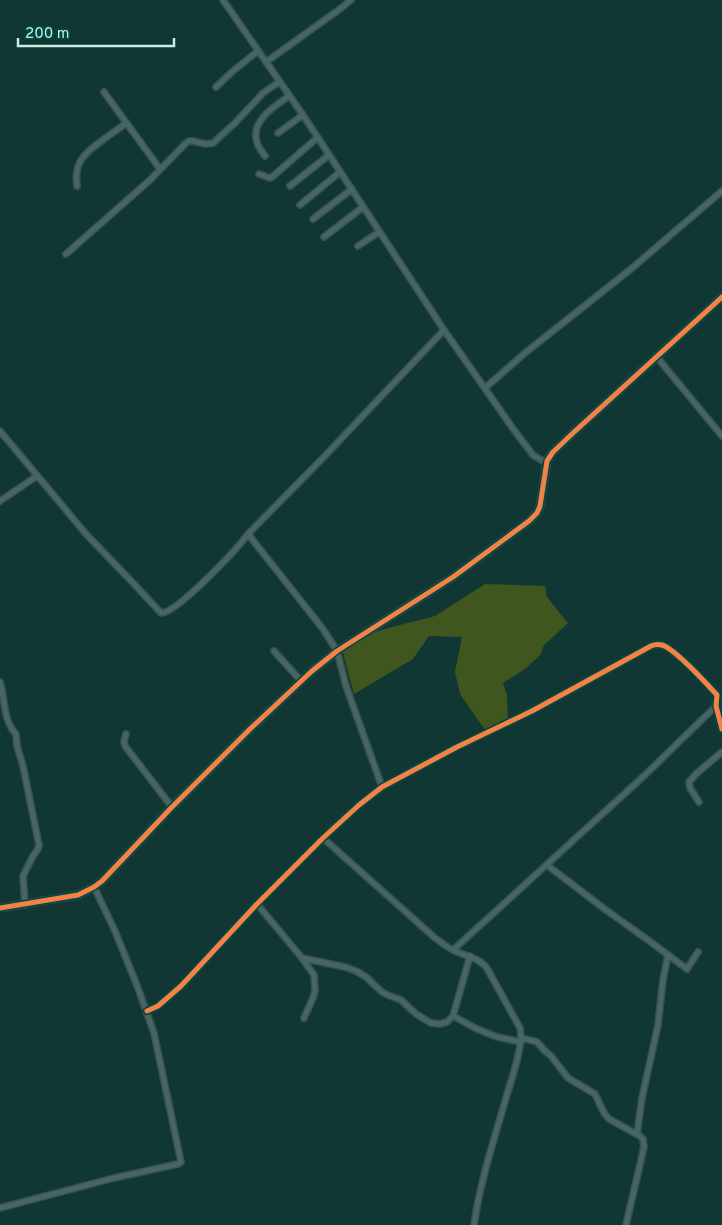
<svg xmlns="http://www.w3.org/2000/svg" width="722" height="1225" font-family="Overpass,sans-serif">
	<style>
		.green { fill: #3f561f }
		.lines { fill: none; stroke-linecap: round; stroke-linejoin: round }
		.minor-casing { stroke: #38514e; stroke-width: 8 }
		.tertiary-casing { stroke: #38514e; stroke-width: 9 }
		.minor { stroke: #476562; stroke-width: 5 }
		.tertiary { stroke: #476562; stroke-width: 6 }
		.cycleway-casing { stroke: #004741; stroke-width: 8 }
		.cycleway { stroke: #f48246; stroke-width: 5 }
	</style>
	<rect width="100%" height="100%" fill="#103734"/>
	<polygon class="green" points="485,584 545,586 547,597 568,623 544,645 540,655 525,669 503,683 507,695 508,720 485,730 460,694 455,672 462,637 429,636 413,659 354,694 341,645 384,629 435,616"/>
	<g class="lines">
		<g class="minor-casing">
			<g id="minor">
				<polyline points="223,0 303,115 444,330 514,430 533,455 541,460 547,461"/>
				<polyline points="266,62 340,9 351,0"/>
				<polyline points="216,87 233,71 258,51"/>
				<polyline points="104,92 160,169"/>
				<polyline points="278,133 303,115"/>
				<path d="M265,156C262,152 258,147 257,142C250,121 275,106 289,96"/>
				<polyline points="259,174 270,178 272,177 317,138"/>
				<path d="M77,186C76,178 76,169 80,162C86,149 114,133 126,123"/>
				<polyline points="290,186 329,155"/>
				<polyline points="300,205 340,172"/>
				<polyline points="313,219 352,189"/>
				<polyline points="324,237 363,207"/>
				<polyline points="358,246 379,232"/>
				<polyline points="66,254 150,180 186,143 189,141 192,141 206,144 213,143 234,124 263,93 279,82"/>
				<polyline points="656,356 722,436"/>
				<polyline points="485,388 525,353 631,269 722,191"/>
				<path d="M0,431L86,534L135,585L161,613C177,613 237,549 248,534L323,629L337,651L346,686L382,787"/>
				<polyline points="0,501 37,476"/>
				<polyline points="248,534 320,461 444,330"/>
				<polyline points="274,651 301,681"/>
				<path d="M0,682C5,698 3,721 16,734L17,746L23,766L39,845L38,849L33,856L23,876L25,905"/>
				<polyline points="126,734 124,741 125,746 172,807"/>
				<polyline points="699,802 690,788 689,782 696,774 722,752"/>
				<path d="M323,838L435,938C441,942 447,947 453,950C466,957 480,957 488,970L520,1028C524,1046 511,1080 506,1098C494,1140 480,1182 474,1225"/>
				<polyline points="547,865 606,910 648,940 687,969 698,952"/>
				<polyline points="257,904 302,958 314,975 315,991 313,998 304,1018"/>
				<polyline points="453,950 645,775 716,706"/>
				<polyline points="302,958 345,967 356,971 366,977 382,992 390,996 401,1000 416,1014 431,1023 439,1024 447,1022 453,1016 470,956"/>
				<path d="M147,1011L158,1006L181,986L257,904L323,838L359,805L382,787L457,747L532,711L651,646C655,644 658,644 662,645C675,649 707,684 717,695L716,706L722,729"/>
				<polyline points="453,1016 477,1029 497,1037 521,1042"/>
				<polyline points="522,1038 537,1042 544,1050 551,1056 568,1078 595,1094 604,1113 609,1119 640,1136 643,1139 644,1147 626,1225"/>
				<polyline points="637,1134 642,1098 658,1025 663,980 668,955"/>
				<polyline points="0,1208 114,1178 178,1164 181,1162 154,1033 138,988 115,931 94,887"/>
			</g>
		</g>
		<g class="tertiary-casing">
			<polyline id="tertiary" points="0,908 78,895 94,887 102,881 172,807 249,730 312,671 337,651 453,577 529,521 537,513 540,506 547,461 553,452 573,433 722,297"/>
		</g>
		<use href="#minor" class="minor"/>
		<use href="#tertiary" class="tertiary"/>
		<g class="cycleway-casing">
			<g id="cycleway">
				<polyline points="0,908 78,895 94,887 102,881 172,807 249,730 312,671 337,651 453,577 529,521 537,513 540,506 547,461 553,452 573,433 722,297"/>
				<path d="M147,1011L158,1006L181,986L257,904L323,838L359,805L382,787L457,747L532,711L651,646C655,644 658,644 662,645C675,649 707,684 717,695L716,706L722,729"/>
			</g>
		</g>
		<use href="#cycleway" class="cycleway"/>
	</g>
	<path d="M18 38v8h156v-8" fill="none" stroke="#c6ece6" stroke-width="2.5"/>
	<text x="25" y="38" font-size="15" fill="#c6ece6" stroke="#004741" stroke-width="4" paint-order="stroke">200 m</text>
</svg>
